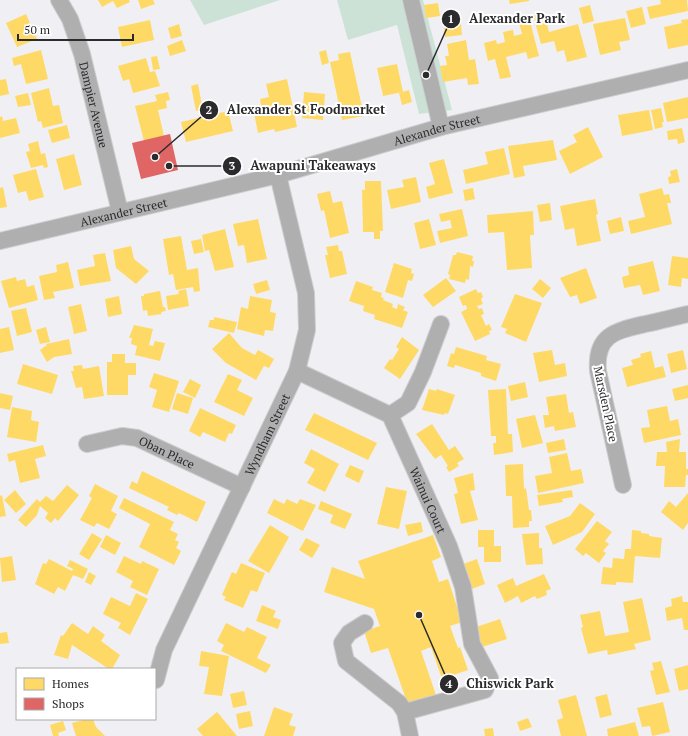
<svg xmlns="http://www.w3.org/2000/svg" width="688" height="736" font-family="'PT Serif',serif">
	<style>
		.green { fill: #cde2d7 }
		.homes { fill: #ffd966 }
		.shops { fill: #e06666 }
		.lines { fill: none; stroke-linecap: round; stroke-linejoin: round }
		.minor-casing { stroke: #cdcdd0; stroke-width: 18 }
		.minor { stroke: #afafb0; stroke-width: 16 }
		.labels { text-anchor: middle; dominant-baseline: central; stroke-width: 4; stroke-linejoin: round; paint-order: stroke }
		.street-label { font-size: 12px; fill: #2b2b2e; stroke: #fff }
		.leader { fill: none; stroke: #2b2b2e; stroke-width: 1.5 }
		.callout-dot { fill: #2b2b2e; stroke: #fff; stroke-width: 1.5 }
		.mark-label { font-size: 12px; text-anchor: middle; font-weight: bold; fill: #fff }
		.callout-label { font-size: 13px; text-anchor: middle; font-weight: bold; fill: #2b2b2e; stroke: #fff; stroke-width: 4; stroke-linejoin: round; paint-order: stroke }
	</style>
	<rect width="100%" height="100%" fill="#f0f0f4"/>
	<g class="green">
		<polygon points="190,0 280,0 204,25"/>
		<polygon points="337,0 423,0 452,110 419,114 397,25 348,40"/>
	</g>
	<g class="homes">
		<polygon points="98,0 129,0 130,2 117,8 113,1 102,7"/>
		<polygon points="138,0 153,0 155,4 141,9"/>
		<polygon points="509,0 529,0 529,1 510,4"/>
		<polygon points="660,0 687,0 688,11 650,19 647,7 661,4"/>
		<polygon points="438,3 440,16 426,18 424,5"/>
		<polygon points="590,5 594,21 583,24 579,8"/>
		<polygon points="642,7 646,24 631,28 626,11"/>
		<polygon points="544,12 549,32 578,24 587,57 567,62 564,50 557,52 554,41 541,44 533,15"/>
		<polygon points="26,14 37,39 17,47 6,23"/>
		<polygon points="625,18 630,40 619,42 621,50 600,55 593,24"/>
		<polygon points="688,19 688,45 668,49 664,27 682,23 681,20"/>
		<polygon points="150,20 154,40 122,47 118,27"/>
		<polygon points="530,21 539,56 528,59 526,52 506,57 511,77 500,79 495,59 488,61 484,43 496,40 497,44 505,42 503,32 513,30 514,36 522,34 519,23"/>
		<polygon points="179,24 182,36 171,39 168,28"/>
		<polygon points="461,24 462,35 445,37 444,26"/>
		<polygon points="182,40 186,51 170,56 167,46"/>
		<polygon points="466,40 469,60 475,59 479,84 468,85 467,78 443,82 440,66 447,65 445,56 449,56 447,44"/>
		<polygon points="41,50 48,79 26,84 21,64 14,66 12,58"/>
		<polygon points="326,50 329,63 322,65 319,52"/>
		<polygon points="350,52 364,116 342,120 330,62 339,60 338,54"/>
		<polygon points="157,56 160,69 153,70 151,57"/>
		<polygon points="146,58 150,72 155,71 160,86 133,93 129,79 123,81 118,66"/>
		<polygon points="397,64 403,92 383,96 377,68"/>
		<polygon points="6,79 9,94 0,96 0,80"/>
		<polygon points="287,79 297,127 275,132 274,129 258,133 254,113 262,112 260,99 269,97 266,84"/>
		<polygon points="198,84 202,105 206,104 207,109 196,111 191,86"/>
		<polygon points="49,88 53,106 59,105 63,123 43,128 41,121 38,122 31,93"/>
		<polygon points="409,90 412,102 402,105 399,93"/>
		<polygon points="168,92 170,100 166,101 167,108 158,110 164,136 144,141 135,106 157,101 155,95"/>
		<polygon points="304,92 325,94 323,120 302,118"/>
		<polygon points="28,93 31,105 18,107 15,96"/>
		<polygon points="688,97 688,118 667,122 663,103"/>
		<polygon points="661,108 664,122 662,122 663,127 655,129 651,110"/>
		<polygon points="649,110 653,130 622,136 618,115"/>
		<polygon points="228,111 233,131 186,142 181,122"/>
		<polygon points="2,116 3,121 16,118 20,133 0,138 0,117"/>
		<polygon points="67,125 70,138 52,143 48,130"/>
		<polygon points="588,127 603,157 570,174 559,151 577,142 573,135"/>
		<polygon points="682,128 685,142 678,144 677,139 668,140 667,131"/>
		<polygon points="553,140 557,160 523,166 525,176 514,178 508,146"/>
		<polygon points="38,141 41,154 45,153 48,167 44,168 43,165 31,168 26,152 30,151 28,144"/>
		<polygon points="504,148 510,174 466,184 463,170 488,164 485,152"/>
		<polygon points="74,154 82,185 64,190 56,159"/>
		<polygon points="444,159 453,193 429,199 426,187 435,184 429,163"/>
		<polygon points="36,169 44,197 29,201 26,191 18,193 13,175"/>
		<polygon points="677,169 680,182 669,184 668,177 671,176 670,171"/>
		<polygon points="416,177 421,202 391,209 387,190 404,187 402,180"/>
		<polygon points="365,181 381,181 383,231 380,231 380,239 374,239 374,232 363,232 362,190 365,190"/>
		<polygon points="3,187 7,207 0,208 0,188"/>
		<polygon points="473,188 475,199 465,201 463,190"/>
		<polygon points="662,188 664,195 669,194 671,203 667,203 672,224 631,234 628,221 645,217 639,194"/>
		<polygon points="330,191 333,203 342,201 349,233 330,238 324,210 321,211 317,194"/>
		<polygon points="595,199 598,214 596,215 601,241 577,246 574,228 565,230 560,206"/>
		<polygon points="550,203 552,220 540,222 537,205"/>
		<polygon points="462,209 468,236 440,243 437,231 452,228 450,220 441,222 439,214"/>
		<polygon points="533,211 534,235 530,235 532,268 507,270 504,232 488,233 487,215"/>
		<polygon points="621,217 624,231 610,234 607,221"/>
		<polygon points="258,219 267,259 247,263 244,245 238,246 233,224"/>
		<polygon points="429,219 436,245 420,249 414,223"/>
		<polygon points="225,229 234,267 215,271 209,250 205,251 202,235"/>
		<polygon points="181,236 187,270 198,268 200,291 194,292 193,287 176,290 173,274 169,275 163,239"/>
		<polygon points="201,239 204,252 194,254 191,241"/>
		<polygon points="338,245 339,251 342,251 347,274 330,278 325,255 328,255 326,247"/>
		<polygon points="131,246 134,259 149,271 136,284 116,268 113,250"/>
		<polygon points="457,252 473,256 472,261 474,261 473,267 470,266 469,280 466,279 465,283 449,279 450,275 448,274 453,255 456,255"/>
		<polygon points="105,253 111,281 80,286 77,270 95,266 93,255"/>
		<polygon points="672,256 688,258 688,279 682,278 681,287 668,285"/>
		<polygon points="653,261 660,291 643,295 640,285 624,288 622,277 629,275 628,267"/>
		<polygon points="68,262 74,288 53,292 55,298 44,300 39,276 57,272 56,265"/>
		<polygon points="394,263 412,269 411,273 414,274 412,281 408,280 403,298 385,292"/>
		<polygon points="586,268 597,298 580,304 577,295 570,297 560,278"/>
		<polygon points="16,277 17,281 25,279 27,287 34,285 38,300 9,308 1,281"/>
		<polygon points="446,278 456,291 433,307 423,295"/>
		<polygon points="540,279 551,288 543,298 532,289"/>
		<polygon points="267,280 270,290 256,294 253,284"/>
		<polygon points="356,281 373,287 372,290 382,293 381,297 384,298 383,300 393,304 392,307 397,309 398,304 405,307 403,310 408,312 402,328 374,319 375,315 363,311 364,306 349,301"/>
		<polygon points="186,289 189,306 168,310 166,296 179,294 178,291"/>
		<polygon points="476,289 478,293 481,292 483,297 481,299 483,304 477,306 479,309 482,308 484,314 481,315 486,326 489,324 492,330 489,331 490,334 475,341 461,312 467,309 466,305 463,306 459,297"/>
		<polygon points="160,291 163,307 165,307 166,311 161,312 162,314 148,316 147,310 143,311 141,296 144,296 144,294"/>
		<polygon points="515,294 542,303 526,342 505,333 507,329 501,327"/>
		<polygon points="119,296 122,314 108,317 105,299"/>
		<polygon points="250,296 272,300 270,312 276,313 273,331 265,330 264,336 237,329 241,307 248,309"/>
		<polygon points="81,304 87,331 74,334 68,307"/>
		<polygon points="26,308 32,332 17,336 11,311"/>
		<polygon points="214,317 237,322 234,333 208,327 210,320 214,320"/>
		<polygon points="134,325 153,329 149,345 153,346 155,341 165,343 160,361 135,355 137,346 131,344 132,338 129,338"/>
		<polygon points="9,327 14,350 0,353 0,329"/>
		<polygon points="46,327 50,342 40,344 36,330"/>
		<polygon points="229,333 242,348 255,355 258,350 274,359 269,368 264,366 256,380 226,363 212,349"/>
		<polygon points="402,337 419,350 400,379 384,368 390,359 392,360 399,349 396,347"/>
		<polygon points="69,339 72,354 54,357 47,362 40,350 47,345 46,344"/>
		<polygon points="456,347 487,356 486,360 501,364 496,381 481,376 481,373 455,365 454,368 447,366 451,353 454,354"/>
		<polygon points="552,350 555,365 565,363 567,376 539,382 533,353"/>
		<polygon points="683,350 687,369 671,373 667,354"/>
		<polygon points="651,351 655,368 663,366 666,377 627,387 622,368 633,365 631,360 641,357 640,354"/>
		<polygon points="112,354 125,354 125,363 136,363 136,375 128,375 128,395 107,395 107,362 112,362"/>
		<polygon points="23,364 58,375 52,394 17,384"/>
		<polygon points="82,365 83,369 99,366 104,396 84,399 82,387 76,388 71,371 74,371 73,366"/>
		<polygon points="154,373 179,381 169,412 152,407 157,390 149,387"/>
		<polygon points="228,374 242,380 237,390 253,398 244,416 214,402"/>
		<polygon points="190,379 201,385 195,398 183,392"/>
		<polygon points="525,382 528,397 511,401 508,386"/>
		<polygon points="688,385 688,398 675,401 672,389"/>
		<polygon points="429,389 436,391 437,389 455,395 448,414 445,413 444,415 422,410"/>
		<polygon points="506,389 508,434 512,434 513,452 494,455 493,443 496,443 496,436 491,436 488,390"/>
		<polygon points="0,393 13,396 10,410 0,408"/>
		<polygon points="177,393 193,398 188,414 172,409"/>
		<polygon points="566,394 569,413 573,412 576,427 555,431 554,426 545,428 543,415 549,415 546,397"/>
		<polygon points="667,406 670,421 678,419 681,435 644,443 641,428 650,427 647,410"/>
		<polygon points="12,407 32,411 31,420 39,422 36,442 7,437"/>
		<polygon points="200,408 236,425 232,434 229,433 225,442 203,432 200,437 189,431"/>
		<polygon points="314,413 377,443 368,460 305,430"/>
		<polygon points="535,415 543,443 522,448 516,419"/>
		<polygon points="432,424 449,450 455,446 464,459 457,463 459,466 449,472 446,467 448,466 441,455 435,459 416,434"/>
		<polygon points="564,439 566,450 548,453 546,443"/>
		<polygon points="680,439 679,452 686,452 686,469 688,469 688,475 686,475 685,487 664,487 665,466 656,466 657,452 667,452 666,442"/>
		<polygon points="43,445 46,456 35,459 40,478 20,483 15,460 9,462 7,454"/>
		<polygon points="311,449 339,464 325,492 307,483 315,469 304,463"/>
		<polygon points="567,453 571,471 581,469 584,483 538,493 535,476 552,473 549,457"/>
		<polygon points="523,464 524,489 526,488 529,510 531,510 532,521 529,521 529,527 513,528 512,496 506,496 505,465"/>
		<polygon points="350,465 364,471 359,483 345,476"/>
		<polygon points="142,471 206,502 197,522 179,513 177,515 167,510 169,507 129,488 132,481 137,484"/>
		<polygon points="473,473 475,490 470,491 478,520 461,524 454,494 458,493 454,478"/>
		<polygon points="95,484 118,496 111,511 117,514 109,529 97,523 94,527 80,520 92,498 89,496"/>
		<polygon points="67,485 79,495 58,521 55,518 51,523 45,518 48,513 40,506 37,515 26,527 18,520 37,499 40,502 46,496 53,501"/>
		<polygon points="386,487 407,491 399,529 377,524"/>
		<polygon points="15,490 26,504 16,513 4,500"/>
		<polygon points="572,490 573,497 562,499 563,502 539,506 537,495"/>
		<polygon points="688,493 688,523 683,530 661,512 669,501 676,507"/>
		<polygon points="2,495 6,516 0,517 0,496"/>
		<polygon points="124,498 174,522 170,530 178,534 175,540 179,542 176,548 181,551 174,565 139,547 150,524 119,508"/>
		<polygon points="274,499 284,504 287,499 297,504 300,499 316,505 303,531 267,513"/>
		<polygon points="321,501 352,514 345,529 330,523 333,515 318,509"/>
		<polygon points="580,503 595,514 582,532 553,545 545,526 570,516"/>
		<polygon points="597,521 612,532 605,541 609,544 603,551 606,553 599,563 586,553 583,556 575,549"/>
		<polygon points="421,522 423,532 408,536 405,525"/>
		<polygon points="270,525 289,537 269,573 248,561"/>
		<polygon points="478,530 494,530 494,546 501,546 501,562 484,562 484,547 478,547"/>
		<polygon points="632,530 641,531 641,533 649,534 649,536 662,538 660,558 635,556 633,583 616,582 616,585 601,584 603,567 612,568 613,558 624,559 625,549 631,549"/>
		<polygon points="92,533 102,539 89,560 79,554"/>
		<polygon points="539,533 539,548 542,548 543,564 526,565 522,534"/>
		<polygon points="106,535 121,543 115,555 100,547"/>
		<polygon points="433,535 441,557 432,561 439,582 448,579 462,622 450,626 458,648 460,647 468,670 442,679 431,647 421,651 436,695 408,705 388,648 371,653 364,631 380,626 374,609 324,592 332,567 365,579 358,561"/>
		<polygon points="306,538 320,545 312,558 299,550"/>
		<polygon points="12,556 16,580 2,582 0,558"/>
		<polygon points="124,556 141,564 142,561 159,569 147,595 130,587 133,581 116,572"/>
		<polygon points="49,559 72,571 73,569 67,566 70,560 88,569 83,579 73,575 65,591 58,587 54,594 35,584 43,563 46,564"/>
		<polygon points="477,559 485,584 472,589 463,564"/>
		<polygon points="241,563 265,573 257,592 251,590 243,608 224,600 226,597 222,595 232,572 236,574"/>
		<polygon points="89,572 96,576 91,585 85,582"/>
		<polygon points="544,574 551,589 546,591 547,595 537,599 535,596 521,603 518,596 505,603 497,585 513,578 516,586"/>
		<polygon points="136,593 148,599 130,635 118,628 121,623 103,614 111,597 130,606"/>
		<polygon points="682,596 683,602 688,602 688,630 684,630 682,618 667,621 665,608 672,606 671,599"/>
		<polygon points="642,598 651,640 634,644 636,649 608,655 607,650 588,654 581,628 583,627 580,615 600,611 605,636 629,632 623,602"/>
		<polygon points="262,605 276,611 273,617 281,620 278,629 256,621"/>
		<polygon points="500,619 507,639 482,647 476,627"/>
		<polygon points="72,623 88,634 93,626 105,635 101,641 120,655 112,669 109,669 72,645 68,659 54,655 61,635 63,636"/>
		<polygon points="226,623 244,632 247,627 267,637 257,658 271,665 266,673 221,651 224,645 217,641"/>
		<polygon points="7,632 9,643 0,644 0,633"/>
		<polygon points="201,651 229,656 222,696 204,694 209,667 199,666"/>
		<polygon points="661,661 670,692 656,695 650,671 654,670 652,663"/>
		<polygon points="688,665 688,689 679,691 674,669"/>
		<polygon points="244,691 247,705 233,708 230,694"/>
		<polygon points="607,694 612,715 600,718 595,697"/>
		<polygon points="576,695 587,736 561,736 557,720 563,718 558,700"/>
		<polygon points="663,702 670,732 652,736 650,726 642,727 637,708"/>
		<polygon points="274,707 293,714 289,725 296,727 293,736 264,736"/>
		<polygon points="250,711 253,726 239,729 236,714"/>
		<polygon points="217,712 218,713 237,736 203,736 197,729"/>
		<polygon points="528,718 532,727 520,731 517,722"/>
		<polygon points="87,719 93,719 96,727 105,736 76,736 72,723"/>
		<polygon points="63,721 66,730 58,733 59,736 53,736 50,725"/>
		<polygon points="635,722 639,736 608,736 607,729"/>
		<polygon points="493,728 494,736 485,736 484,729"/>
	</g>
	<polygon class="shops" points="170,134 178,170 141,179 132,143"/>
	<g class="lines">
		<g class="minor-casing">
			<g id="minor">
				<path id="s1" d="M59,0L70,19L82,54L120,212"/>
				<polyline points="411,0 441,127"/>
				<path id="s2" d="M0,241L278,175L441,127L688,70"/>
				<path id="s3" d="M297,371L390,415L449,546L463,587L472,644L490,678L485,690L405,712"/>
				<polyline points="390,415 408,403 423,372 441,324"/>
				<path id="s4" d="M87,444L122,436L137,438L242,487"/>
				<path d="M623,485L598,371C595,335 615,331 645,324C660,321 674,317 688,314"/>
				<polyline points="365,623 349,633 342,643 346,661 399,703 405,712 410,736"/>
				<path id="s5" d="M156,680L164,650L297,371L307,330L306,293L278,175"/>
			</g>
		</g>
		<use href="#minor" class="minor"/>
	</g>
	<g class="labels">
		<g class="street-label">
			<text stroke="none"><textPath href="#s1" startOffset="111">Dampier Avenue</textPath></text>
			<text stroke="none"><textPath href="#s2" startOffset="451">Alexander Street</textPath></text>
			<text stroke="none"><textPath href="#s2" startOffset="127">Alexander Street</textPath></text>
			<text transform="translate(606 404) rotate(78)">Marsden Place</text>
			<text stroke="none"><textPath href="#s5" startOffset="270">Wyndham Street</textPath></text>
			<text stroke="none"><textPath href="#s4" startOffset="84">Oban Place</textPath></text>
			<text stroke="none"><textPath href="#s3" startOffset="196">Wainui Court</textPath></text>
		</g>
	</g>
	<path class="leader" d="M426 75L451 19M155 157L209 110M169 166L232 166M419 615L449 684"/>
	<g class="callout-dot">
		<circle cx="426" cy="75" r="4"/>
		<circle cx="155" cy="157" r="4"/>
		<circle cx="169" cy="166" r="4"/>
		<circle cx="419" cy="615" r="4"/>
		<circle cx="451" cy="19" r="10"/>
		<circle cx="209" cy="110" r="10"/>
		<circle cx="232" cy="166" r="10"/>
		<circle cx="449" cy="684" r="10"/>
	</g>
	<g class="mark-label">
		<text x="451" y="23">1</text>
		<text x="209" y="114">2</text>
		<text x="232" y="170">3</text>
		<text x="449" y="688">4</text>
	</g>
	<g class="callout-label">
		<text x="517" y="23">Alexander Park</text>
		<text x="306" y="114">Alexander St Foodmarket</text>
		<text x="313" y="170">Awapuni Takeaways</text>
		<text x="510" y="688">Chiswick Park</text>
	</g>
	<rect x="16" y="668" width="140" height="52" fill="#ffffff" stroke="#aaaaab"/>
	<rect x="24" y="678" width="20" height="12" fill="#ffd966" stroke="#aaaaab"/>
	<text x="52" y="688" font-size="12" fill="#2b2b2e">Homes</text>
	<rect x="24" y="698" width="20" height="12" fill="#e06666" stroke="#aaaaab"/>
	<text x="52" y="708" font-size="12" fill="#2b2b2e">Shops</text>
	<path d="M18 34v6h115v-6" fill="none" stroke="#2b2b2e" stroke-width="2"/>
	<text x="24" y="34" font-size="12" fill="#2b2b2e" stroke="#ffffff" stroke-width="3" paint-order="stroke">50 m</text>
</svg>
